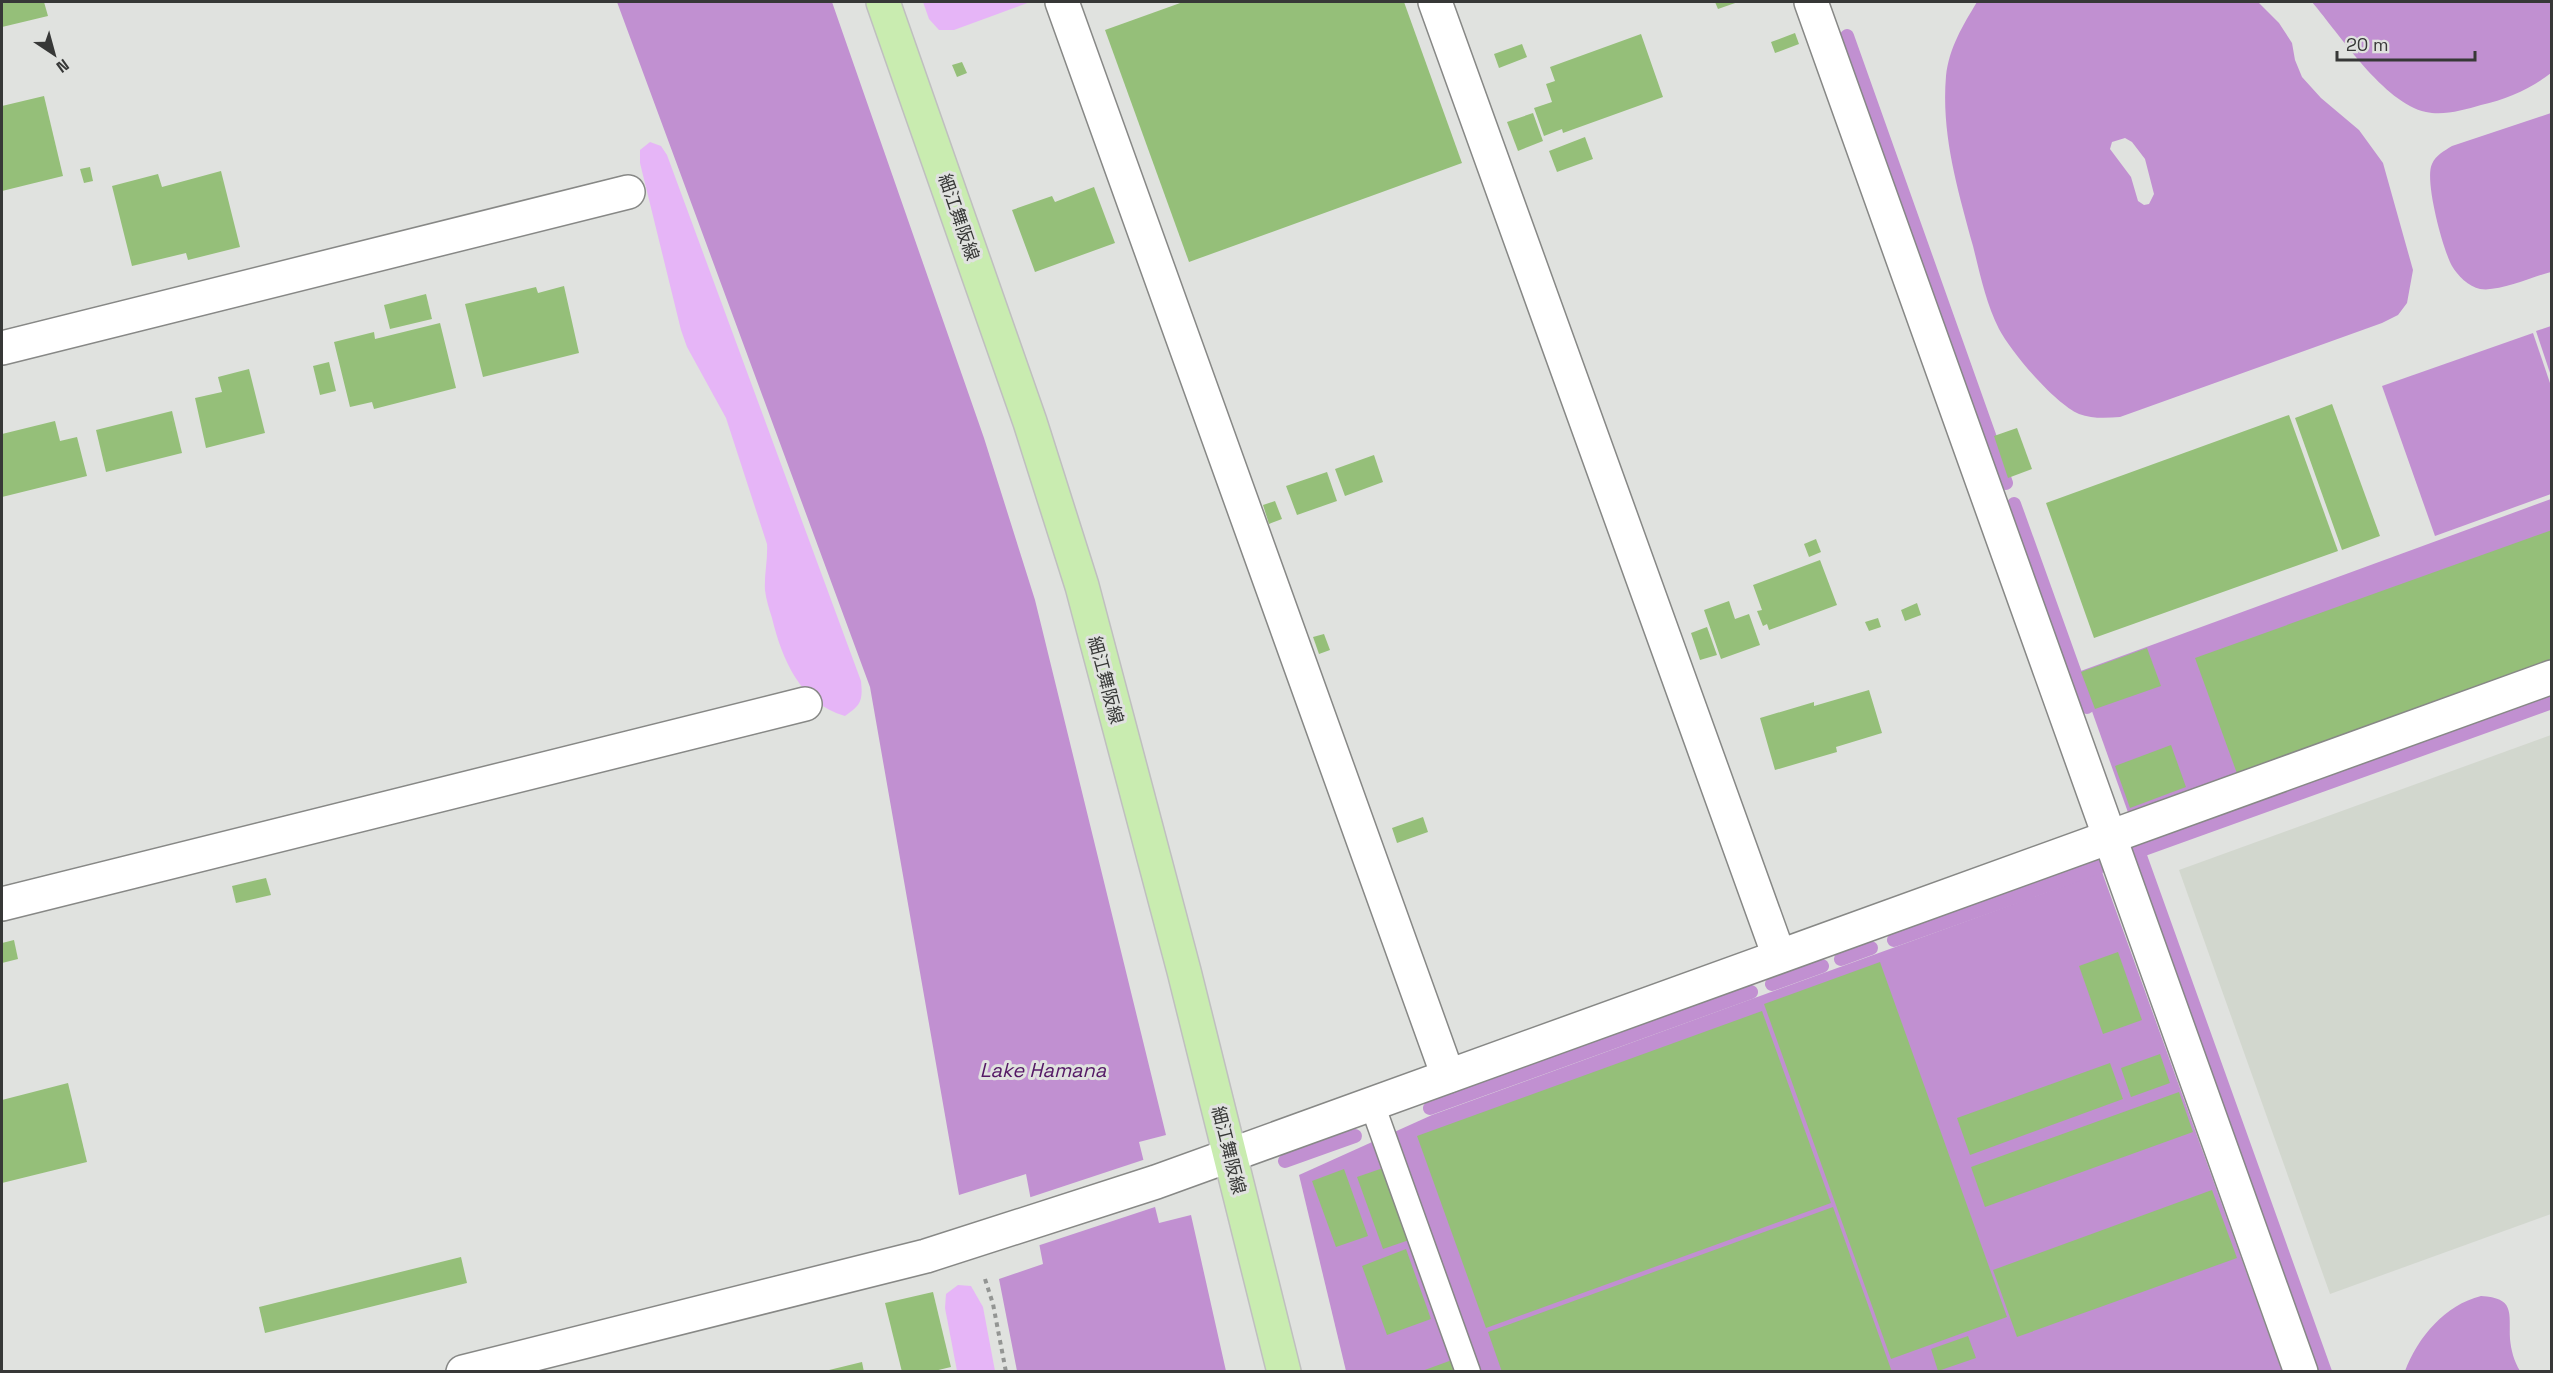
<svg xmlns="http://www.w3.org/2000/svg" width="2553" height="1373" font-family="'Space Grotesk','Noto Sans JP',sans-serif">
	<style>
		.built { fill: #d2d7ce }
		.green { fill: #e6b5f7 }
		.water { fill: #c190d1; fill-rule: evenodd }
		.pier { fill: #e0e2df }
		.lines { fill: none; stroke-linecap: round; stroke-linejoin: round }
		.stream { stroke: #c190d1; stroke-width: 14 }
		.building { fill: #95bf79 }
		.lane-casing { stroke: #878886; stroke-width: 27 }
		.street-casing { stroke: #878886; stroke-width: 36 }
		.secondary-casing { stroke: #878886; stroke-width: 36 }
		.primary-casing { stroke: #bfbfbf; stroke-width: 36 }
		.path { stroke: #939593; stroke-width: 4; stroke-dasharray: 4.5 4.5; stroke-linecap: butt }
		.lane { stroke: #fff; stroke-width: 24 }
		.street { stroke: #fff; stroke-width: 33 }
		.secondary { stroke: #fff; stroke-width: 33 }
		.primary { stroke: #c9ecb0; stroke-width: 33 }
		.labels { text-anchor: middle; dominant-baseline: central; stroke-width: 6; stroke-linejoin: round; paint-order: stroke }
		.street-label { font-size: 18px; fill: #373837; stroke: #e0e2df }
		.water-label { font-size: 20px; font-style: italic; fill: #541865; stroke: #e0e2df }
	</style>
	<rect width="100%" height="100%" fill="#e0e2df"/>
	<polygon class="built" points="2551,735 2551,1214 2330,1294 2179,870"/>
	<g class="green">
		<polygon points="923,2 1030,2 954,30 939,30 929,19"/>
		<path d="M650,142L661,146L667,155L861,681C863,701 861,705 845,716C800,703 782,659 772,618C769,609 766,599 765,590C764,575 768,560 767,544L726,418L687,347L681,330L640,163V150Z"/>
		<polygon points="958,1285 971,1286 983,1307 995,1371 957,1371 945,1308 946,1294"/>
	</g>
	<g class="water">
		<polygon points="617,2 832,2 984,438 1035,600 1166,1135 1139,1142 1159,1223 1191,1215 1226,1371 1017,1371 999,1279 1043,1264 1026,1174 959,1195 870,687"/>
		<path d="M1977,2H2258L2279,23L2292,43L2295,60L2302,77L2321,98L2359,130L2383,163L2413,270L2407,303L2398,315L2382,323L2120,417C2107,418 2092,419 2079,414C2055,404 2011,352 1999,329C1986,303 1980,274 1973,246C1958,190 1941,135 1946,76C1949,48 1963,25 1977,2ZM2125,138L2132,142L2145,159L2154,194L2149,204L2144,205L2138,201L2131,177L2110,149L2112,142Z"/>
		<path d="M2312,2H2551V73C2530,89 2507,99 2481,105C2464,110 2443,116 2426,112C2384,103 2340,35 2312,2Z"/>
		<path d="M2551,113V272C2531,277 2500,292 2480,289C2469,287 2457,275 2452,266C2443,250 2424,180 2432,164C2436,155 2444,151 2452,146Z"/>
		<polygon points="2551,326 2552,326 2551,376 2536,331"/>
		<polygon points="2533,333 2551,386 2551,494 2435,536 2382,386"/>
		<polygon points="2551,499 2551,666 2130,818 2078,672"/>
		<polygon points="2102,872 2282,1371 1346,1371 1299,1175 1432,1115"/>
		<path d="M2481,1296C2515,1298 2509,1312 2510,1339C2511,1350 2514,1361 2520,1371H2405C2418,1337 2445,1305 2481,1296Z"/>
	</g>
	<polygon class="pier" points="1146,1159 1158,1206 1037,1246 1028,1198"/>
	<g class="lines">
		<g class="stream">
			<polyline points="1847,36 2006,483"/>
			<polyline points="2014,504 2087,707"/>
			<polyline points="2135,842 2325,1372"/>
			<polyline points="2133,853 2552,702"/>
			<polyline points="1894,940 2101,866"/>
			<polyline points="1841,959 1871,948"/>
			<polyline points="1772,984 1822,966"/>
			<polyline points="1430,1108 1751,992"/>
			<polyline points="1285,1161 1355,1136"/>
		</g>
	</g>
	<g class="building">
		<polygon points="2,2 44,2 48,16 2,27"/>
		<polygon points="1183,2 1404,2 1462,163 1189,262 1105,30"/>
		<polygon points="1715,2 1738,2 1718,9"/>
		<polygon points="1795,33 1799,44 1775,53 1771,42"/>
		<polygon points="1641,34 1663,97 1563,133 1562,129 1544,136 1534,108 1552,102 1546,84 1555,81 1550,67"/>
		<polygon points="1522,44 1527,57 1499,68 1494,54"/>
		<polygon points="962,62 967,73 957,77 952,65"/>
		<polygon points="44,96 63,176 2,191 2,106"/>
		<polygon points="1533,113 1543,141 1518,151 1507,122"/>
		<polygon points="1585,137 1593,159 1557,172 1549,151"/>
		<polygon points="90,167 93,181 84,183 80,169"/>
		<polygon points="221,171 240,247 188,260 186,253 132,266 112,186 158,174 162,187"/>
		<polygon points="1094,187 1115,243 1035,272 1012,210 1052,196 1055,202"/>
		<polygon points="564,286 579,353 483,377 465,304 536,287 538,293"/>
		<polygon points="426,294 432,319 390,329 384,305"/>
		<polygon points="440,323 456,388 374,409 372,402 350,407 334,342 374,332 375,339"/>
		<polygon points="329,362 336,391 320,395 313,366"/>
		<polygon points="249,369 265,433 206,448 195,398 222,392 218,377"/>
		<polygon points="2332,404 2380,536 2342,550 2295,418"/>
		<polygon points="172,411 182,453 106,472 96,430"/>
		<polygon points="2289,415 2338,551 2094,638 2046,503"/>
		<polygon points="55,421 60,441 77,437 87,476 2,497 2,434"/>
		<polygon points="2017,428 2032,469 2008,478 1994,436"/>
		<polygon points="1374,455 1383,482 1345,496 1335,469"/>
		<polygon points="1327,472 1337,501 1297,515 1286,486"/>
		<polygon points="1275,501 1282,519 1269,524 1263,505"/>
		<polygon points="2552,530 2552,666 2239,779 2195,658"/>
		<polygon points="1816,539 1821,552 1809,557 1804,544"/>
		<polygon points="1820,560 1837,605 1769,630 1767,624 1763,626 1757,611 1762,610 1753,585"/>
		<polygon points="1729,601 1735,619 1749,614 1760,645 1721,659 1704,610"/>
		<polygon points="1917,603 1921,615 1905,621 1901,610"/>
		<polygon points="1878,618 1881,627 1869,631 1865,622"/>
		<polygon points="1707,627 1717,655 1700,660 1691,633"/>
		<polygon points="1324,634 1330,650 1319,654 1313,637"/>
		<polygon points="2147,648 2161,686 2095,709 2081,672"/>
		<polygon points="1869,690 1882,733 1836,747 1837,752 1775,770 1760,718 1814,702 1814,706"/>
		<polygon points="2171,745 2186,787 2130,808 2115,766"/>
		<polygon points="1423,817 1428,832 1397,843 1392,828"/>
		<polygon points="266,878 271,895 236,903 232,886"/>
		<polygon points="14,940 18,959 2,963 2,943"/>
		<polygon points="2118,952 2142,1020 2103,1034 2079,966"/>
		<polygon points="1880,962 2007,1317 1891,1359 1764,1004"/>
		<polygon points="1762,1011 1831,1203 1486,1328 1417,1136"/>
		<polygon points="2160,1054 2170,1083 2131,1097 2121,1068"/>
		<polygon points="2110,1063 2123,1099 1970,1155 1957,1118"/>
		<polygon points="68,1083 87,1162 2,1183 2,1100"/>
		<polygon points="2179,1092 2193,1132 1985,1207 1971,1167"/>
		<polygon points="1386,1167 1412,1239 1383,1249 1357,1177"/>
		<polygon points="1344,1169 1368,1236 1336,1247 1312,1181"/>
		<polygon points="2212,1190 2237,1258 2017,1337 1993,1270"/>
		<polygon points="1833,1207 1892,1372 1502,1372 1488,1332"/>
		<polygon points="1406,1249 1431,1319 1387,1335 1362,1266"/>
		<polygon points="461,1257 467,1283 265,1333 259,1307"/>
		<polygon points="933,1292 951,1367 930,1372 902,1372 885,1303"/>
		<polygon points="1968,1336 1976,1358 1938,1371 1931,1349"/>
		<polygon points="1452,1360 1456,1372 1422,1372 1422,1371"/>
		<polygon points="862,1362 864,1372 825,1372 825,1371"/>
	</g>
	<g class="lines">
		<g class="lane-casing">
			<polyline id="lane" points="1372,1104 1468,1372"/>
		</g>
		<g class="street-casing">
			<g id="street">
				<polyline points="1062,2 1448,1076"/>
				<polyline points="1435,2 1779,956"/>
				<polyline points="1811,2 2301,1372"/>
				<polyline points="2,904 805,704"/>
				<polyline points="463,1372 926,1256 1156,1182 2552,677"/>
			</g>
		</g>
		<g class="secondary-casing">
			<polyline id="secondary" points="2,348 628,192"/>
		</g>
		<g class="primary-casing">
			<polyline id="primary" points="883,2 1030,422 1082,586 1184,971 1284,1372"/>
		</g>
		<polyline class="path" points="985,1279 993,1304 1006,1372"/>
		<use href="#lane" class="lane"/>
		<use href="#street" class="street"/>
		<use href="#secondary" class="secondary"/>
		<use href="#primary" class="primary"/>
	</g>
	<g class="labels">
		<g class="street-label">
			<text transform="translate(959 217) rotate(71)">細江舞阪線</text>
			<text transform="translate(1106 680) rotate(75)">細江舞阪線</text>
			<text transform="translate(1229 1150) rotate(76)">細江舞阪線</text>
		</g>
		<g class="water-label">
			<text x="1043" y="1070">Lake Hamana</text>
		</g>
	</g>
	<rect width="2553" height="1373" fill="none" stroke="#373837" stroke-width="6"/>
	<g transform="translate(54 54) rotate(144)" stroke="#e0e2df" stroke-width="4.5" paint-order="stroke">
	<path d="M0-4.5L10 22L0 15L-10 22Z" fill="#373837"/>
	<text y="-9" font-size="16" font-weight="bold" text-anchor="middle" fill="#373837">N</text>
	</g>
	<path d="M2337 51v9h138v-9" fill="none" stroke="#373837" stroke-width="3"/>
	<text x="2346" y="51" font-size="18" fill="#373837" stroke="#e0e2df" stroke-width="4.5" paint-order="stroke">20 m</text>
</svg>
